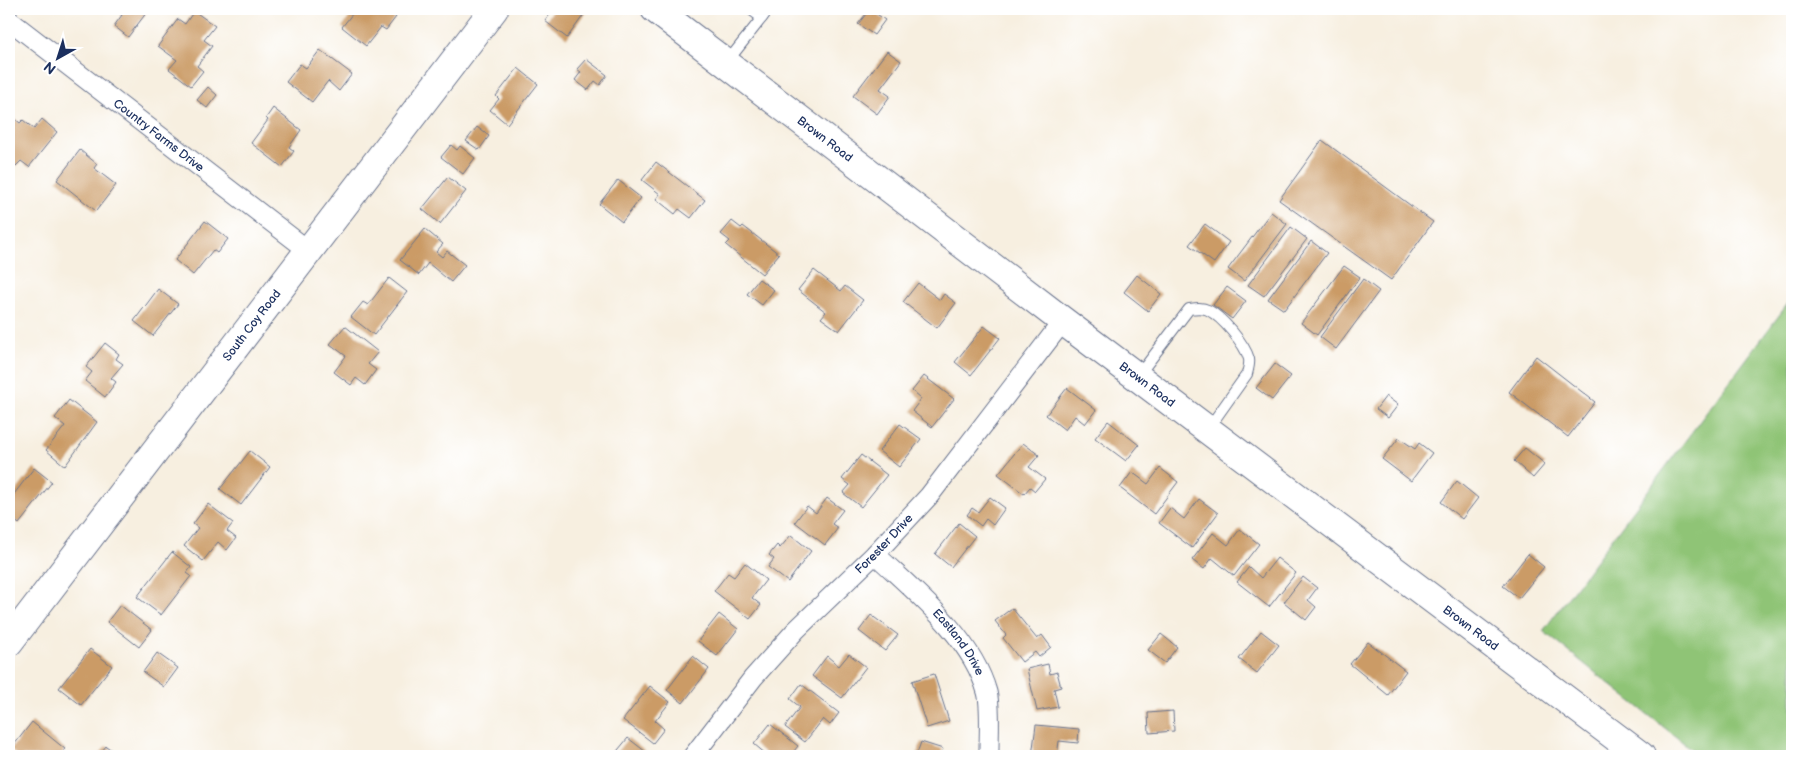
<svg xmlns="http://www.w3.org/2000/svg" width="1801" height="765" font-family="'Balsamiq Sans',sans-serif">
	<style>
		.green { fill: #8fc476; stroke: #557a6a }
		.building { fill: #cb9b66 }
		.lines { fill: none; stroke-linecap: round; stroke-linejoin: round }
		.lane-casing { stroke: #68728c; stroke-width: 12 }
		.street-casing { stroke: #68728c; stroke-width: 21 }
		.secondary-casing { stroke: #68728c; stroke-width: 30 }
		.lane { stroke: #fff; stroke-width: 10 }
		.street { stroke: #fff; stroke-width: 19 }
		.secondary { stroke: #fff; stroke-width: 28 }
		.labels { text-anchor: middle; dominant-baseline: central; stroke-width: 5; stroke-linejoin: round; paint-order: stroke }
		.street-label { font-size: 12px; fill: #1b2f5e; stroke: #fff }
	</style>
	<rect width="100%" height="100%" fill="#fff"/>
	<filter id="ink" filterUnits="userSpaceOnUse"><feTurbulence type="fractalNoise" baseFrequency=".02" numOctaves="2"/><feDisplacementMap in="SourceGraphic" scale="10" xChannelSelector="R" yChannelSelector="G"/><feConvolveMatrix kernelMatrix="1 2 1 2 8 2 1 2 1" color-interpolation-filters="sRGB"/></filter>
	<filter id="wash" filterUnits="userSpaceOnUse"><feTurbulence type="fractalNoise" baseFrequency=".0096" numOctaves="4" result="noise"/><feDisplacementMap in="SourceGraphic" scale="20" xChannelSelector="R" yChannelSelector="G"/><feGaussianBlur stdDeviation="1.12" result="paint"/><feColorMatrix in="noise" values="0 0 0 0 0 0 0 0 0 0 0 0 0 0 0 0 0 1.4 0 .05"/><feComposite in="paint" operator="in"/></filter>
	<g filter="url(#wash)">
		<rect width="100%" height="100%" fill="#f7efe0"/>
		<polygon class="green" points="1792,298 1792,756 1700,756 1543,631"/>
		<g id="blocks">
			<g class="building">
				<polygon points="114,9 142,9 147,12 128,37 114,26 122,15"/>
				<polygon points="356,9 385,9 396,17 386,30 381,27 366,46 342,27"/>
				<polygon points="554,9 588,9 567,38 545,21"/>
				<polygon points="870,9 885,20 874,35 858,24"/>
				<polygon points="194,11 215,26 204,40 212,46 197,66 203,71 191,86 169,69 177,60 158,46 178,19 185,24"/>
				<polygon points="320,50 352,74 339,91 328,81 312,102 286,82 300,64 306,68"/>
				<polygon points="887,51 901,61 880,89 890,96 877,114 853,96"/>
				<polygon points="586,59 607,75 600,85 595,81 588,90 575,80 581,72 577,69"/>
				<polygon points="518,68 538,84 507,124 490,110 499,99 496,96"/>
				<polygon points="208,87 217,95 207,108 197,100"/>
				<polygon points="273,108 301,130 289,147 294,151 282,167 251,143 268,120 266,118"/>
				<polygon points="13,117 20,123 23,120 34,129 42,119 57,132 29,167 21,161 16,166 9,160 11,154 9,153 9,122"/>
				<polygon points="477,127 489,136 479,150 466,141"/>
				<polygon points="1322,140 1433,222 1391,280 1279,200"/>
				<polygon points="451,145 457,150 460,146 475,158 463,174 441,157"/>
				<polygon points="80,150 97,164 94,168 116,185 96,211 57,180"/>
				<polygon points="656,162 705,200 691,218 679,209 675,214 656,199 660,194 642,180"/>
				<polygon points="448,177 466,191 440,224 422,209"/>
				<polygon points="618,180 641,198 622,222 599,204"/>
				<polygon points="1271,212 1287,224 1244,281 1228,269"/>
				<polygon points="205,221 228,239 217,253 213,250 193,275 175,260"/>
				<polygon points="732,221 741,228 743,226 779,254 762,274 726,245 730,241 721,234"/>
				<polygon points="1205,224 1229,242 1214,263 1189,245"/>
				<polygon points="1291,227 1307,239 1264,296 1248,285"/>
				<polygon points="425,229 443,244 436,252 442,257 447,251 465,265 451,282 428,263 419,275 400,260"/>
				<polygon points="1311,241 1327,253 1284,310 1268,299"/>
				<polygon points="1344,266 1360,277 1317,335 1301,323"/>
				<polygon points="814,270 841,291 845,286 863,300 839,331 821,318 826,312 798,290"/>
				<polygon points="1137,275 1161,294 1148,311 1124,292"/>
				<polygon points="389,278 407,292 374,335 351,317 363,302 368,305"/>
				<polygon points="759,279 774,290 762,305 747,294"/>
				<polygon points="1363,279 1379,291 1336,349 1320,337"/>
				<polygon points="918,283 940,300 944,294 956,303 937,328 903,302"/>
				<polygon points="1227,287 1246,301 1232,319 1213,305"/>
				<polygon points="158,289 178,304 153,336 134,321"/>
				<polygon points="345,326 378,352 368,364 376,370 365,385 356,378 351,385 334,372 346,356 330,344"/>
				<polygon points="984,326 1000,338 971,375 955,362"/>
				<polygon points="105,343 119,354 116,359 123,364 111,378 116,382 105,397 85,381 92,372 86,367"/>
				<polygon points="1536,356 1595,402 1568,437 1509,392"/>
				<polygon points="1275,364 1291,376 1272,400 1256,388"/>
				<polygon points="924,376 954,399 932,427 912,411 921,399 912,391"/>
				<polygon points="1067,388 1096,410 1085,424 1075,416 1065,430 1046,415"/>
				<polygon points="1386,396 1398,405 1388,418 1376,409"/>
				<polygon points="69,400 97,422 65,466 46,450 65,426 55,418"/>
				<polygon points="1108,421 1139,445 1126,461 1095,438"/>
				<polygon points="900,424 921,439 899,467 879,451"/>
				<polygon points="1399,438 1415,449 1419,443 1432,453 1411,481 1382,459"/>
				<polygon points="1023,443 1039,455 1029,467 1045,479 1035,491 1030,487 1024,494 998,474"/>
				<polygon points="1525,448 1545,464 1533,478 1514,461"/>
				<polygon points="250,451 270,467 241,505 220,489"/>
				<polygon points="861,455 887,475 861,507 843,493 850,485 842,479"/>
				<polygon points="34,468 52,482 19,524 9,516 9,496 11,498"/>
				<polygon points="1160,468 1178,482 1154,514 1120,488 1132,472 1148,484"/>
				<polygon points="1457,481 1478,498 1462,519 1441,502"/>
				<polygon points="990,497 1005,508 993,525 986,519 981,526 967,515 972,508 978,512"/>
				<polygon points="827,498 843,510 832,524 838,528 825,545 795,522 807,506 816,513"/>
				<polygon points="1199,499 1218,513 1192,548 1159,523 1170,508 1184,519"/>
				<polygon points="208,504 233,523 227,531 236,538 227,550 218,542 203,561 184,546 198,528 193,524"/>
				<polygon points="959,523 975,536 951,567 935,554"/>
				<polygon points="1240,529 1259,544 1234,576 1212,558 1204,569 1192,560 1213,533 1228,545"/>
				<polygon points="791,535 811,551 788,582 768,567 774,559 769,555 777,545 780,548"/>
				<polygon points="172,552 191,567 187,573 191,576 161,615 137,597"/>
				<polygon points="1528,554 1544,567 1519,598 1503,586"/>
				<polygon points="1277,558 1296,573 1269,607 1237,582 1249,567 1261,578"/>
				<polygon points="745,563 766,580 752,598 761,605 750,619 714,591 728,573 734,577"/>
				<polygon points="1303,577 1317,588 1308,600 1316,607 1306,620 1284,602"/>
				<polygon points="120,605 152,630 139,647 107,622"/>
				<polygon points="1012,608 1037,639 1042,635 1051,647 1039,657 1035,652 1022,662 1003,638 1006,635 995,621"/>
				<polygon points="719,614 738,629 717,656 698,641"/>
				<polygon points="871,615 898,635 885,651 859,631"/>
				<polygon points="1261,631 1279,645 1257,673 1239,659"/>
				<polygon points="1161,634 1177,647 1165,663 1148,650"/>
				<polygon points="1368,642 1406,671 1388,695 1350,664"/>
				<polygon points="90,649 112,666 81,705 59,688"/>
				<polygon points="157,653 178,668 164,687 143,672"/>
				<polygon points="849,654 866,667 842,698 812,676 827,656 839,666"/>
				<polygon points="693,656 709,669 683,703 667,690"/>
				<polygon points="1048,664 1050,674 1057,672 1061,687 1054,689 1058,707 1037,711 1027,669"/>
				<polygon points="934,674 949,721 927,728 912,681"/>
				<polygon points="801,684 839,713 830,725 823,719 805,742 785,727 800,707 790,699"/>
				<polygon points="650,686 670,702 655,721 664,729 653,743 623,720"/>
				<polygon points="1173,711 1174,731 1149,733 1148,713"/>
				<polygon points="32,722 65,749 61,755 63,756 18,756 10,750"/>
				<polygon points="770,724 798,746 790,756 766,756 767,755 754,744"/>
				<polygon points="1036,725 1079,729 1078,743 1059,741 1057,756 1032,756"/>
				<polygon points="628,738 646,752 642,756 613,756"/>
				<polygon points="921,742 943,749 940,756 916,756"/>
				<polygon points="106,746 120,756 98,756"/>
			</g>
		</g>
	</g>
	<g filter="url(#ink)">
		<use href="#blocks" fill-opacity="0" stroke="#68728c" stroke-width="1"/>
		<g class="lines">
			<g class="lane-casing">
				<g id="lane">
					<polyline points="750,9 762,18"/>
					<polyline points="727,62 769,9"/>
					<path d="M1138,376L1189,309C1196,308 1202,307 1208,310C1222,317 1245,344 1249,359C1250,364 1248,369 1247,374L1208,429"/>
				</g>
			</g>
			<g class="street-casing">
				<g id="street">
					<path id="s1" d="M9,20L309,251"/>
					<path id="s2" d="M875,554C916,593 971,636 987,692C991,706 989,734 989,750L988,756"/>
					<path id="s3" d="M693,756L753,678L796,630L875,554L929,496L1063,321"/>
				</g>
			</g>
			<g class="secondary-casing">
				<g id="secondary">
					<path id="s4" d="M655,9L1063,321L1641,756"/>
					<path id="s5" d="M9,642L494,9"/>
				</g>
			</g>
			<use href="#lane" class="lane"/>
			<use href="#street" class="street"/>
			<use href="#secondary" class="secondary"/>
		</g>
	</g>
	<g class="labels">
		<g class="street-label">
			<text stroke="none"><textPath href="#s1" startOffset="189">Country Farms Drive</textPath></text>
			<text stroke="none"><textPath href="#s4" startOffset="214">Brown Road</textPath></text>
			<text stroke="none"><textPath href="#s5" startOffset="399">South Coy Road</textPath></text>
			<text stroke="none"><textPath href="#s4" startOffset="619">Brown Road</textPath></text>
			<text stroke="none"><textPath href="#s3" startOffset="286">Forester Drive</textPath></text>
			<text stroke="none"><textPath href="#s4" startOffset="1024">Brown Road</textPath></text>
			<text stroke="none"><textPath href="#s2" startOffset="122">Eastland Drive</textPath></text>
		</g>
	</g>
	<rect width="1801" height="765" fill="none" stroke="#fff" stroke-width="30"/>
	<g transform="translate(58 58) rotate(219)" stroke="#ffffff" stroke-width="4" paint-order="stroke">
	<path d="M0-4L9 19L0 12L-9 19Z" fill="#1b2f5e"/>
	<text y="-8" font-size="14" font-weight="bold" text-anchor="middle" fill="#1b2f5e">N</text>
	</g>
</svg>
